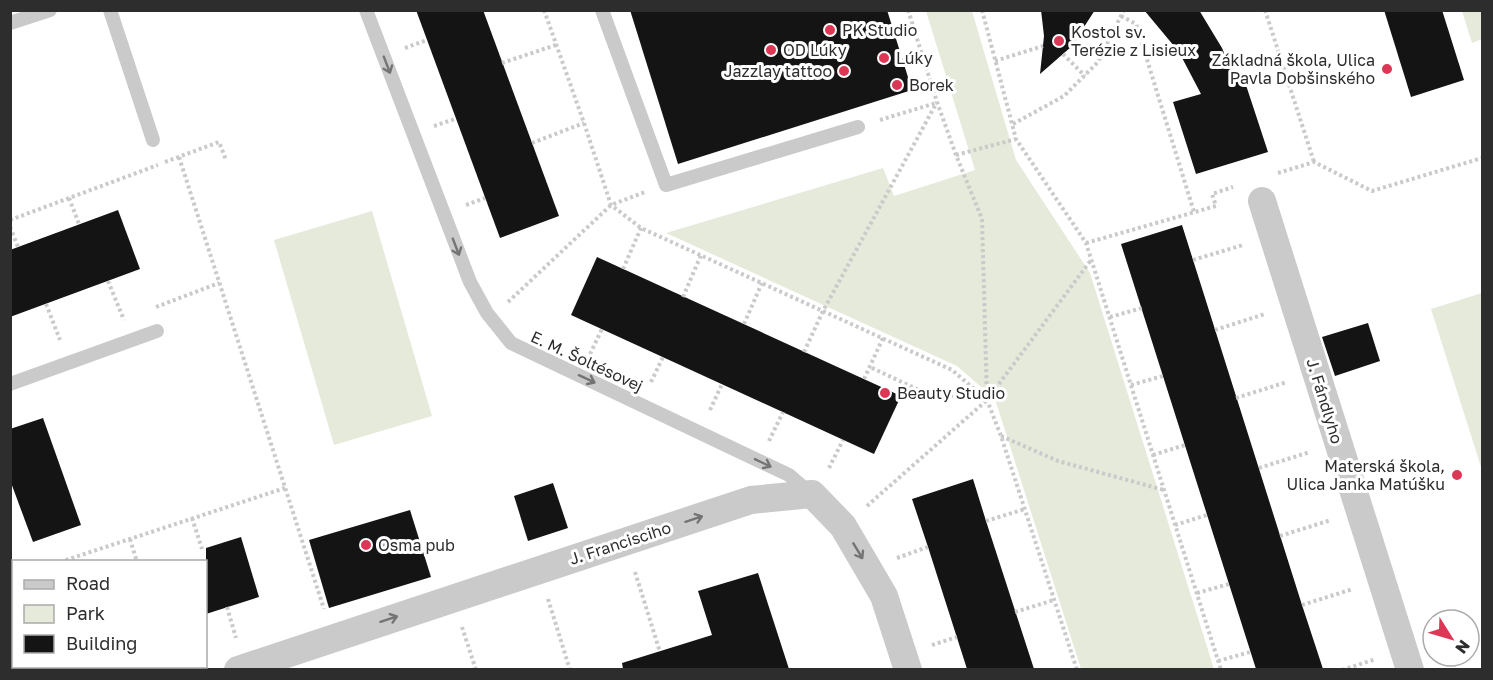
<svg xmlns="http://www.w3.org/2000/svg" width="1493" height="680" font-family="'Golos Text',sans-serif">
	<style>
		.green { fill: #e5eadb }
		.building { fill: #141414 }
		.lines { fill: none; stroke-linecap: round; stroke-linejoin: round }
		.path { stroke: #cacaca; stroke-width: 4; stroke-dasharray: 3 3; stroke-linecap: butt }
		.service { stroke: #cacaca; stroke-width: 14 }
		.minor { stroke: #cacaca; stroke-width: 28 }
		.oneway { stroke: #747474 }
		.poi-dot { fill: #de3655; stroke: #fff; stroke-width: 2 }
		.labels { text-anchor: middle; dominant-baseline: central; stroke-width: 6; stroke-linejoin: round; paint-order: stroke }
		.poi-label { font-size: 16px; fill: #2d2d2d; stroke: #fff; text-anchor: start }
		.street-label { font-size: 16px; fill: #2d2d2d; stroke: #fff }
	</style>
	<rect width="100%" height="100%" fill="#fff"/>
	<g class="green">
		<polygon points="926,11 972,11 1016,160 1090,273 1214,669 1081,669 995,399 957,366 666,233 883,168 894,196 975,170"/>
		<polygon points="1462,11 1482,11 1482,39 1472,43"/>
		<polygon points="372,211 432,416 334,445 274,240"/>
		<polygon points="1482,293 1482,470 1431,309"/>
	</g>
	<g class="building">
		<polygon points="416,10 483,10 559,216 500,238"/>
		<polygon points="630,10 887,10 912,90 678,164"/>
		<polygon points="1041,10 1095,10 1071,47 1040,74 1044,36"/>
		<polygon points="1144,10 1199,10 1222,48 1236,82 1244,79 1268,152 1196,174 1173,102 1201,94 1179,52"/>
		<polygon points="1384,10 1442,10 1464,80 1411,97"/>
		<polygon points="118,210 140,269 10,317 10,250"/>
		<polygon points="1182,225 1302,605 1323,669 1256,669 1121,244"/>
		<polygon points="597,257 901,396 874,454 571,315"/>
		<polygon points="1368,323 1380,361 1335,376 1322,337"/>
		<polygon points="43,418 81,525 33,542 10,480 10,429"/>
		<polygon points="973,479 986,521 1034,669 967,669 928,547 912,499"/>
		<polygon points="553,483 568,528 528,541 514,496"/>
		<polygon points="410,510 431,577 329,608 309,540"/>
		<polygon points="241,537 259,597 206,614 206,548"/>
		<polygon points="758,573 789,669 623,669 622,663 712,635 698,591"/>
	</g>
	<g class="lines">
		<g class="path">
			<polyline points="544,10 584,123 611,205 641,228 952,370 987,400 923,392 870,367"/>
			<polyline points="908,10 937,102 956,155 982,219 987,400 1001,436 1077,670"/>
			<polyline points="982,10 1016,139 1086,243 1221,670"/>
			<polyline points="1265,10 1314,162"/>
			<polyline points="1121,16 1136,24 1194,212"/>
			<polyline points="405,48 427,40"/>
			<polyline points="1063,54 1085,76"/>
			<polyline points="995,61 1043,46"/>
			<polyline points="502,63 556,45"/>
			<polyline points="880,120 936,103"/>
			<polyline points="1013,124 1064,96 1098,62 1124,10"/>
			<polyline points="434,126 455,119"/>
			<polyline points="532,143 584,123"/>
			<polyline points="956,155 1016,139"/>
			<polyline points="179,157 324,609"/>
			<polyline points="165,162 219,142 226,160"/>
			<polyline points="1278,173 1314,162 1372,191 1482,158"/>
			<polyline points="69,198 79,224"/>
			<polyline points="466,205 485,198"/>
			<polyline points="10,220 158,165"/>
			<polyline points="10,227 18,247"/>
			<polyline points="1086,243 1216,206 1212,194 1233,187"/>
			<polyline points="1193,260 1243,245"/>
			<polyline points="623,269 641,228"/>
			<polyline points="108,281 124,320"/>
			<polyline points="683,297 701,255"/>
			<polyline points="508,302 611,205 645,192"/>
			<polyline points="46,304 60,340"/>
			<polyline points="156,307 219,283"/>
			<polyline points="1110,317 1142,308"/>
			<polyline points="744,324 762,283"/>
			<polyline points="1215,330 1265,314"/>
			<polyline points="804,352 823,311 937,102"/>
			<polyline points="590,354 602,329"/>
			<polyline points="864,379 883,338"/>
			<polyline points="651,382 663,357"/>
			<polyline points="1131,385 1163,376"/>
			<polyline points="1236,398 1287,382"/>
			<polyline points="710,410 722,384"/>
			<polyline points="1001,436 1058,461 1164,490"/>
			<polyline points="769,441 783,412"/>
			<polyline points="1153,455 1185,445"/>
			<polyline points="829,468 843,440"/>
			<polyline points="1259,468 1310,452"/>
			<polyline points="867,506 987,400 1091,260"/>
			<polyline points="192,518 202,549"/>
			<polyline points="986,521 1025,509"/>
			<polyline points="1175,525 1207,515"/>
			<polyline points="1280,536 1331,520"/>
			<polyline points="130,539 137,562"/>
			<polyline points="897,558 928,547"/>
			<polyline points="60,562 285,488"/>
			<polyline points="635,572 660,652"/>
			<polyline points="10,578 14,577"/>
			<polyline points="1197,593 1229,584"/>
			<polyline points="548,599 570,670"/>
			<polyline points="1302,605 1353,589"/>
			<polyline points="227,607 236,638"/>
			<polyline points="1015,612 1054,600"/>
			<polyline points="462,627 476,670"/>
			<polyline points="932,645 957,637"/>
			<polyline points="1218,661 1250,652"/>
			<polyline points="106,666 107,670"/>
			<polyline points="176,666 177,670"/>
			<polyline points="1342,670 1376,659"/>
		</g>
		<g class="service">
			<polyline points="110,10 153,140"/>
			<polyline points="366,10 470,282 487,313 511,343 789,475 810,493"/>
			<polyline points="602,10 666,185 858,127"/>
			<polyline points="10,23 50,10"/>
			<polyline points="10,384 157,331"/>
		</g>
		<g class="minor">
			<polyline points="1262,201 1410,670"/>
			<polyline points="238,670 751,500 812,494 843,526 884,596 908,670"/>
		</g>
	</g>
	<defs><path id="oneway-shaft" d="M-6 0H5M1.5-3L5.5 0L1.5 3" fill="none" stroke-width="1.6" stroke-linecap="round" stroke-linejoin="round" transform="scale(1.5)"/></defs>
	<g class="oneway">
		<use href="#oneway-shaft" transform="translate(387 65) rotate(69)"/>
		<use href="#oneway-shaft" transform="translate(456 247) rotate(69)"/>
		<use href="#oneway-shaft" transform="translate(587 379) rotate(25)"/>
		<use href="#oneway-shaft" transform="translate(763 463) rotate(26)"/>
		<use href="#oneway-shaft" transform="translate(694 519) rotate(-18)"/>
		<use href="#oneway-shaft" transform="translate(858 551) rotate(59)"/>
		<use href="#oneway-shaft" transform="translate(389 619) rotate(-18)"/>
	</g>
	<g class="poi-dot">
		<circle cx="830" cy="30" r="6"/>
		<circle cx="1059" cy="41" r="6"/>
		<circle cx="771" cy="50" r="6"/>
		<circle cx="884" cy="58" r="6"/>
		<circle cx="1387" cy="69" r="6"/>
		<circle cx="844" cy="71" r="6"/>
		<circle cx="897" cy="85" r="6"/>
		<circle cx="885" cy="393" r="6"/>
		<circle cx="1457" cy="475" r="6"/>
		<circle cx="366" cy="545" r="6"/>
	</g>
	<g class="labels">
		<g class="poi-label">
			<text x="842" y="30">PK Studio</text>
			<text x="1071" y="32">Kostol sv.<tspan x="1071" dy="18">Terézie z Lisieux</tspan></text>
			<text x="783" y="50">OD Lúky</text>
			<text x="896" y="58">Lúky</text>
			<text x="1375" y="60" text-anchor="end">Základná škola, Ulica<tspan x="1375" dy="18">Pavla Dobšinského</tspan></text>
			<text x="832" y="71" text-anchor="end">Jazzlay tattoo</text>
			<text x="909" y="85">Borek</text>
			<text x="897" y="393">Beauty Studio</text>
			<text x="1445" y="466" text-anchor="end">Materská škola,<tspan x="1445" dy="18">Ulica Janka Matúšku</tspan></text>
			<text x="378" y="545">Osma pub</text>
		</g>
		<g class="street-label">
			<text transform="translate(587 361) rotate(25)">E. M. Šoltésovej</text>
			<text transform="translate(1325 401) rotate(73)">J. Fándlyho</text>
			<text transform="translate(620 543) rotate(-18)">J. Francisciho</text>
		</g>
	</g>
	<rect width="1493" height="680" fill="none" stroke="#2d2d2d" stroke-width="24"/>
	<rect x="12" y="560" width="195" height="108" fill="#ffffff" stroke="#ababab" stroke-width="1.5"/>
	<rect x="24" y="580" width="30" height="9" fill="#cacaca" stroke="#ababab" stroke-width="1.5"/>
	<text x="66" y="590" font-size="18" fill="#2d2d2d">Road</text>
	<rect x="24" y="605" width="30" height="18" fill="#e5eadb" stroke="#ababab" stroke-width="1.5"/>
	<text x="66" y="620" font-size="18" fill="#2d2d2d">Park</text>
	<rect x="24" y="635" width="30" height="18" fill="#141414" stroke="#ababab" stroke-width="1.5"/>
	<text x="66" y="650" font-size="18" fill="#2d2d2d">Building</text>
	<g transform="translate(1451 638) rotate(127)"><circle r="28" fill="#ffffff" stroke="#ababab" stroke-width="1.5"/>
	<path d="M0-4.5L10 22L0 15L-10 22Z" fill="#de3655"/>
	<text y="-9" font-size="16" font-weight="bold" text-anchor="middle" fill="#2d2d2d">N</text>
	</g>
</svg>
